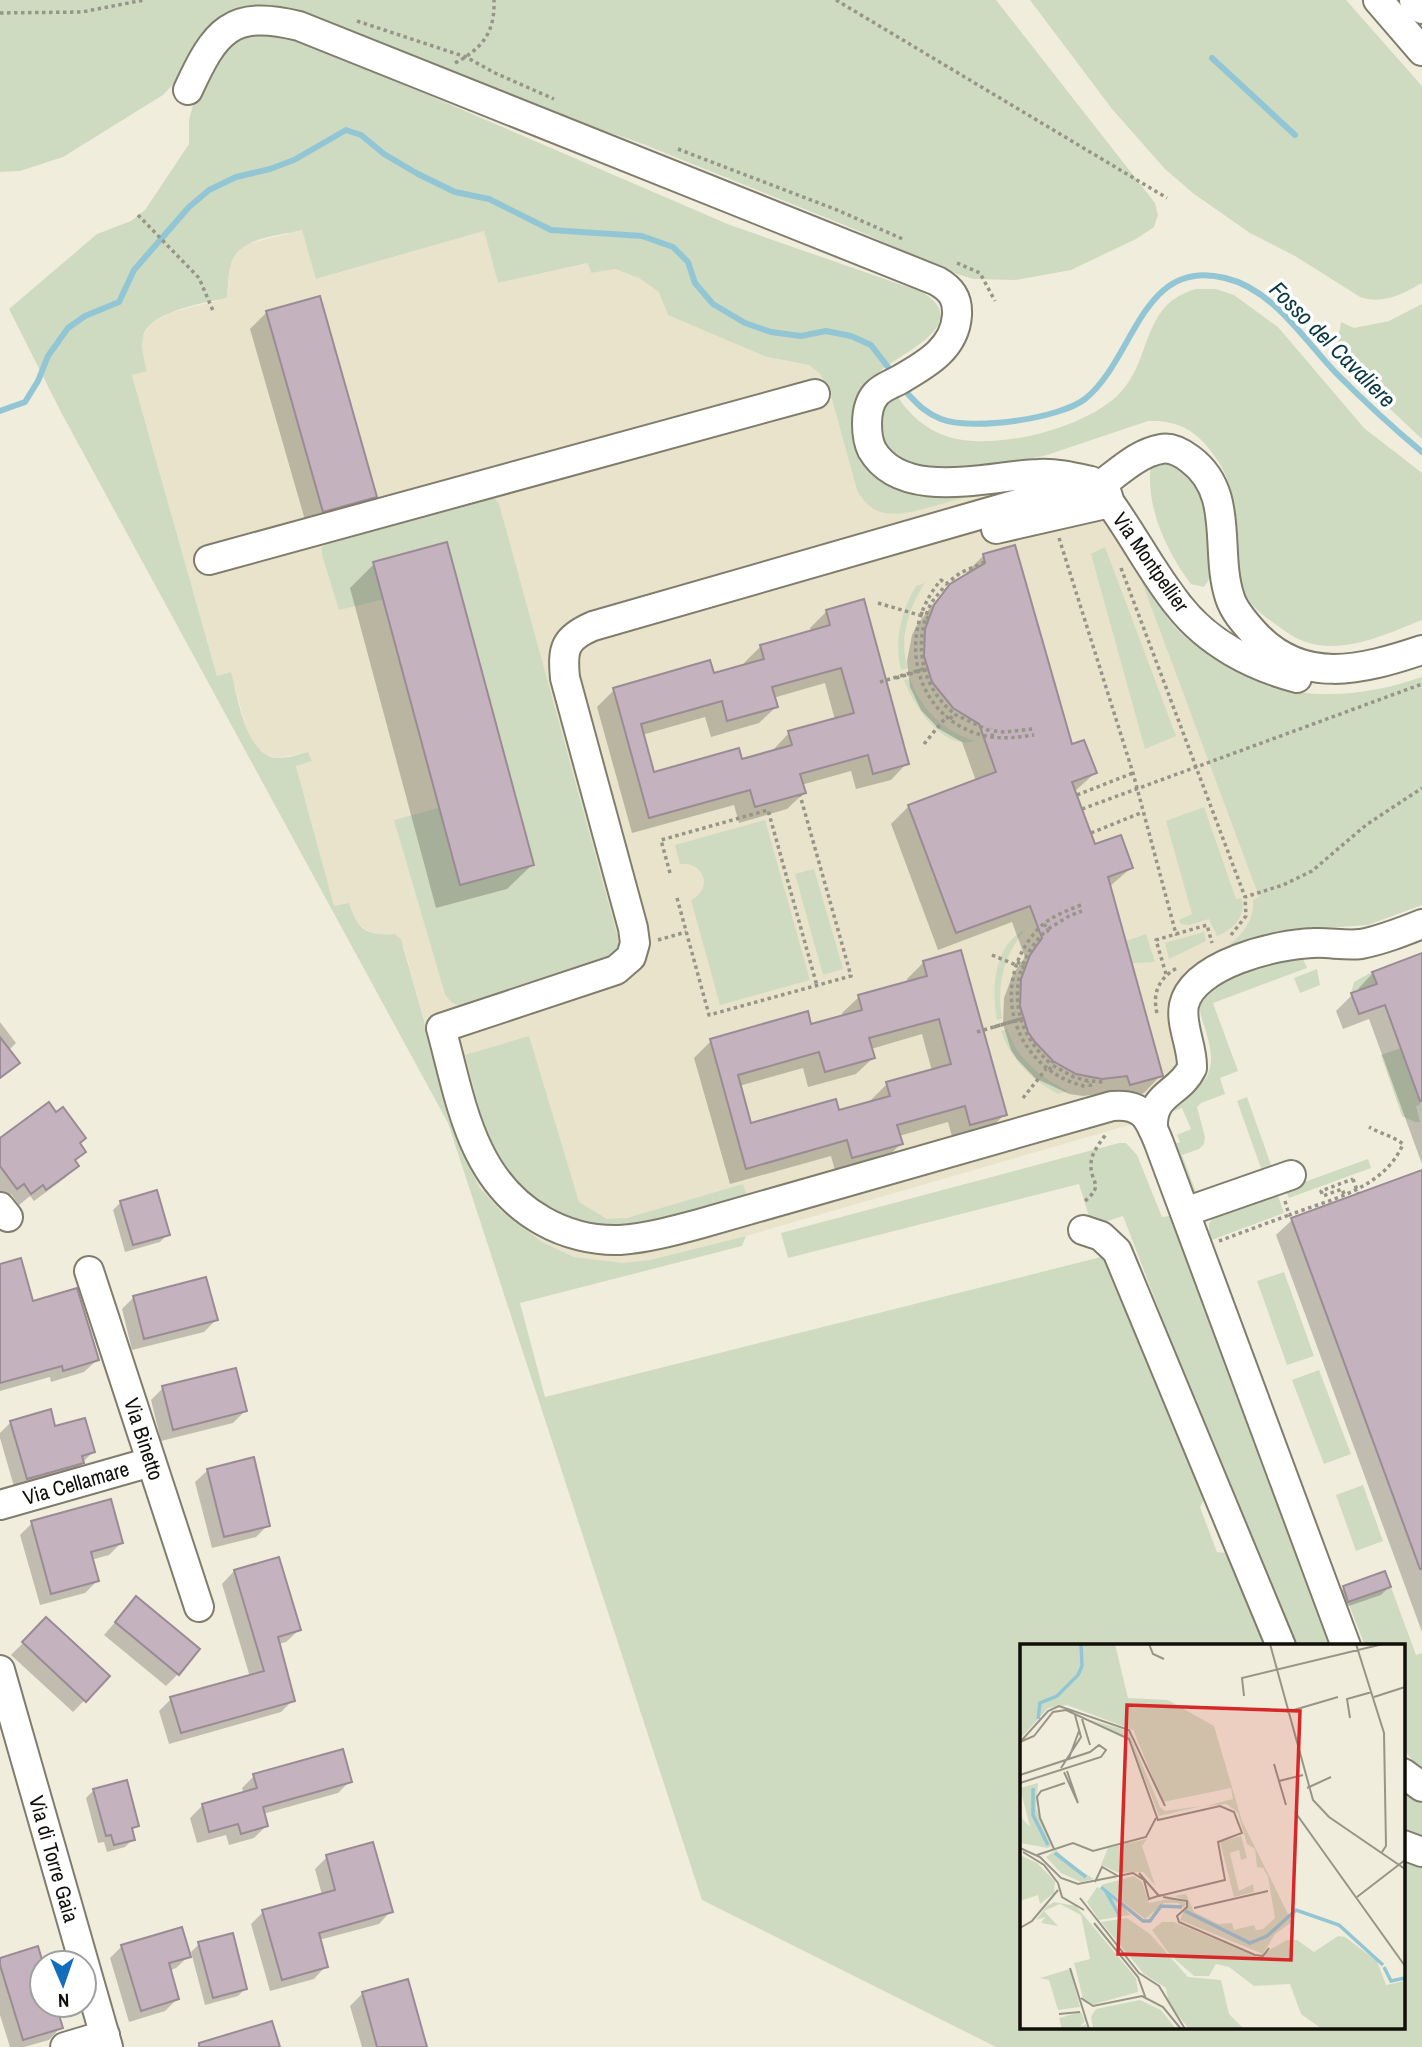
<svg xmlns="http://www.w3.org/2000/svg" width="1422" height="2047" font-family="'Archivo Narrow',sans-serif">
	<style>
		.built { fill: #e8e3ca }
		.green { fill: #cfdbc1 }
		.shadow { fill: #0003; fill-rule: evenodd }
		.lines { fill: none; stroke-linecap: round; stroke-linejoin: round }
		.stream { stroke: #93c6d4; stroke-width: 6 }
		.building { fill: #c4b3be; stroke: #9a8b94; stroke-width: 2; fill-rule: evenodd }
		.minor-casing { stroke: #807d6d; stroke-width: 32 }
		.path { stroke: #979488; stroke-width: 3.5; stroke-dasharray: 3.5 3.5; stroke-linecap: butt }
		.minor { stroke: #fff; stroke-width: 28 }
		.path-bridge { stroke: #979488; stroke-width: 3.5; stroke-dasharray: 3.5 3.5; stroke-linecap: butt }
		.labels { text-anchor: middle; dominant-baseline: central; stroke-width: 7; stroke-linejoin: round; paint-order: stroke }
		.street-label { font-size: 21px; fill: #100f0a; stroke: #fff }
		.water-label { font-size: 23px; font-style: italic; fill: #083843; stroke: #fff }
		.inset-river { fill: none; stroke: #93c6d4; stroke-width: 3.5 }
		.inset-road { fill: none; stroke: #979488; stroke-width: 2 }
		.view { fill: #d62828; fill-opacity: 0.15; stroke: #d62828; stroke-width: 3.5 }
		.inset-edge { fill: none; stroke: #100f0a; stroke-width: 3.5 }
	</style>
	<rect width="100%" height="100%" fill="#f1eddc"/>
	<polygon class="built" points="302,230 317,279 484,231 498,283 589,263 591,273 615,269 639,278 767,357 809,365 820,374 829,388 834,403 857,490 862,499 881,512 1072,473 1100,512 1127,539 1259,897 1247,926 1233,942 1181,985 1167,1005 1181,1065 1164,1115 746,1236 650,1260 622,1264 574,1257 542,1242 501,1211 479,1187 461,1151 404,947 394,934 374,935 334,907 296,765 307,752 279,758 266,755 257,747 249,737 231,673 217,676 132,374 147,370 143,358 143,336 151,323 169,313 227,298 230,265 235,254 244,245"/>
	<g class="green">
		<polygon points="0,0 996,0 1155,203 1158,215 1154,227 1136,239 1071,270 1016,280 973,279 954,273 854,229 640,143 503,96 283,12 184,73 163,95 63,157 20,171 0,172"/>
		<path d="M1030,0H1346L1422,86V283C1403,294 1382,305 1360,297L1295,256L1250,233L1194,194L1165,169L1112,109Z"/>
		<path d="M279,31L730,225L922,292C974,323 903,352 880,371C871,379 860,389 856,401C850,417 861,438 865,454L982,493C966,497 950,501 934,506C904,514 875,524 857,490L829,388L820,374L809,365L767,357L668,315L659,292L639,278L615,269L591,273L588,263L498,283L484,231L316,279L302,230C279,236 238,237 231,264C228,274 228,287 227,298C205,303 147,311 143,338C141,349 144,361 147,371L132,375L217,676L231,672C238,697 246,760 280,758C289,758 299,754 308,752L312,761L296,766L334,906L349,903C358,930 366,936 395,934L401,939L461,1151L479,1187L501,1211L542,1242L574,1257L622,1263L650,1260L746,1236L742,1246L520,1303L545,1397L1101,1257L1112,1270L1205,1498L1200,1507L1217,1552L1227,1553L1267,1646H1021V2028H1403V1855L1422,1861V2047H996L702,1900L448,1123L62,414L9,309L97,234L131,221L145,210L189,144V120L196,94L220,52L235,41L253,35Z"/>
		<path d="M1196,289H1216L1234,295L1278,327L1364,428L1422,473V620C1387,634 1341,656 1303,641C1292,637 1281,628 1271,621C1258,612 1246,601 1241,585C1237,573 1237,560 1236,548C1233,503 1236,479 1205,444C1190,426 1170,420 1148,421L1047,455L962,474L904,464L882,446L880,409L896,394C908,414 926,430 949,437C995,451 1082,429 1117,396C1154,361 1139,305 1196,289Z"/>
		<polygon points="1422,304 1422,439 1372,392 1336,351 1341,322 1354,328 1389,321"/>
		<path d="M1159,456L1179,462L1206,496L1211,576L1204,587L1191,584C1166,551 1145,506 1151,464Z"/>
		<path d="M488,499H495L499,504L618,938V948L611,955L468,1006C456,1006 451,1004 445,994L394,820L439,808L460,885L533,865L384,599L339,610L322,555V547L328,544Z"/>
		<polygon points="1105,547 1176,736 1145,749 1091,554"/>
		<path d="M1139,574C1151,592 1161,611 1175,627C1186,639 1199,648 1213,657C1278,703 1349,702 1422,677V905L1368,925L1298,930L1222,951C1238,938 1255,923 1253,900L1259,897Z"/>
		<path d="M925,583C909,607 898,639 908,668L901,670C894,641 901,611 916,586Z"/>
		<path d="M910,679C921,709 944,732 975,741C943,751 914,706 904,680Z"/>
		<path d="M1204,807L1236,899L1241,898C1248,916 1232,930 1217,936L1209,919L1189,925L1181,924L1179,920L1192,914L1166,821Z"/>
		<path d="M765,820L810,980L720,1005L691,900C714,889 704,861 680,864L675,845Z"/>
		<polygon points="814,869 843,969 823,975 795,874"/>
		<path d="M1025,930C1004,954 996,987 1002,1018L997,1020C991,990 994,944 1025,930Z"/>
		<polygon points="1204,932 1206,941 1169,959 1165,943"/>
		<polygon points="1146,934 1155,962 1132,963 1126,941"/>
		<path d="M1297,958L1303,959L1307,968L1213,1003L1238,1071L1220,1078L1225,1094L1201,1103L1197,1107L1205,1137L1204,1144L1199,1149L1182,1155L1196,1192L1190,1194L1171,1145L1180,1142L1177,1135L1191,1129L1182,1108L1171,1112C1181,1097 1201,1090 1208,1074C1214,1059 1210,1046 1206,1032C1204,1023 1197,1010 1201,1001C1212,974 1271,965 1297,958Z"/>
		<polygon points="1317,969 1320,985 1300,993 1294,978"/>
		<polygon points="1372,972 1377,984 1351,993 1354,982"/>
		<path d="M1007,1029C1017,1059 1041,1078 1068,1091L1058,1094C1032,1080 1011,1060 1001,1031Z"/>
		<path d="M529,1036L579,1202L607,1219L627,1218L743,1184L747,1196C710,1207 672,1222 633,1227C578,1233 519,1203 495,1152C481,1122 474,1087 465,1055Z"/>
		<polygon points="1401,1048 1421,1104 1416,1106 1420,1122 1415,1122 1402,1116 1381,1055"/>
		<polygon points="1247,1097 1271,1165 1261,1168 1237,1101"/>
		<polygon points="1119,1143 1126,1143 1137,1155 1162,1217 1177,1215 1342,1646 1293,1646 1268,1594 1123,1216 1092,1226 1079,1184 788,1258 781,1233"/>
		<polygon points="1368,1159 1371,1168 1289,1198 1285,1189"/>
		<polygon points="1277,1193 1284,1213 1209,1241 1209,1223 1216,1215"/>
		<polygon points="1284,1272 1314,1356 1287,1365 1257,1281"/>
		<polygon points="1319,1370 1351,1454 1324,1464 1292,1380"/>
		<polygon points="1363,1485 1383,1541 1356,1551 1336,1495"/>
		<polygon points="1391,1587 1416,1655 1422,1653 1422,1770 1408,1755 1403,1744 1403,1646 1365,1646 1348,1602"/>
		<polygon points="1403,1786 1422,1802 1422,1837 1403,1830"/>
	</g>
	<g class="shadow">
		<polygon points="318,298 375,496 359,513 307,527 250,329 266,313"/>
		<polygon points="984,555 1071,747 1095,773 1074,792 1094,847 1131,868 1109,887 1161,1075 1144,1093 1113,1101 1109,1093 1083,1096 1069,1094 1035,1078 1017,1059 1011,1050 1003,1024 1004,998 1013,974 1025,957 1012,922 938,950 891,824 909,806 976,781 962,742 939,729 921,710 910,687 907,661 912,635 917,625 933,604 951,586 967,576 966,573"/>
		<polygon points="374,564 532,865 507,889 436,908 350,588"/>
		<path d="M827,611L907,763L891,780L856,789L851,771L801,785L804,793L787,809L739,823L734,805L632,833L597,707L614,690L713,675L745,666L744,663L761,646L811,632L810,628ZM825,683L835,720L789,733L773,750V752L740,761L653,774L642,735L705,717L711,737L759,723L776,707L773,698Z"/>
		<polygon points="1422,955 1422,1164 1369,1019 1343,1029 1336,1011 1352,995 1359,992 1358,989 1373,973"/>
		<path d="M924,962L1005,1114L988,1131L953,1140L948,1122L899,1136L901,1144L884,1160L836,1174L831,1156L730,1184L694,1058L711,1041L810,1026L843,1017L842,1013L859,997L908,983L907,979ZM922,1034L932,1071L887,1084L870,1101L871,1103L838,1112L750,1125L739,1086L803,1068L808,1087L856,1074L873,1058L871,1049Z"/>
		<polygon points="0,1022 16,1043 8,1051 17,1063 0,1079"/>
		<polygon points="0,1140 78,1144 84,1152 74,1162 77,1166 65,1178 34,1201 30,1196 19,1205 11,1194 4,1199 0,1194"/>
		<polygon points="1422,1172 1422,1632 1276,1235 1292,1220"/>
		<polygon points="121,1202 168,1234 160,1242 125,1252 113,1210"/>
		<polygon points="0,1266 32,1303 97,1360 84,1372 51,1382 50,1377 0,1391"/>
		<polygon points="134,1297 216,1320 204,1332 132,1350 122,1309"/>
		<polygon points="163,1388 245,1411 233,1423 161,1441 151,1400"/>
		<polygon points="11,1422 54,1429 93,1452 70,1475 15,1490 0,1438 0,1433"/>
		<polygon points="208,1470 268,1525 256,1537 212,1548 195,1482"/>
		<polygon points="32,1523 121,1543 109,1555 91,1560 97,1581 85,1593 40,1605 20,1535"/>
		<polygon points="234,1571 299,1630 286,1642 278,1644 293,1700 281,1712 169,1744 159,1711 171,1699 250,1677 222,1584"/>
		<polygon points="1389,1587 1381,1595 1340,1609 1336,1596 1344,1588"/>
		<polygon points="136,1598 178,1674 166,1686 104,1635"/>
		<polygon points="47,1619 108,1676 73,1712 11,1655"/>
		<polygon points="254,1776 350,1781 338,1793 263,1814 266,1826 254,1838 229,1845 226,1835 197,1843 190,1818 202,1806 244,1794 242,1788"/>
		<polygon points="94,1790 137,1825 131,1831 133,1839 125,1847 107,1852 104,1842 98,1843 86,1798"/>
		<polygon points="327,1857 391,1911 379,1924 319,1940 326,1966 314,1979 270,1991 251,1924 263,1912 322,1895 315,1869"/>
		<polygon points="199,1944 245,1989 238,1996 205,2005 191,1952"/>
		<polygon points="122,1946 189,1956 176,1968 169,1971 177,1999 165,2011 129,2022 110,1958"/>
		<polygon points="0,1959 42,1966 42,2005 54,2005 61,2027 49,2040 24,2047 10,2047 0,2015"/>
		<polygon points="406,1981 425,2047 362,2047 350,2006 362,1994"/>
	</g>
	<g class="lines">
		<g class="stream">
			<polyline points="1212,58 1295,135"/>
			<path d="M908,394C918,405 926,413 941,419C971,431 1059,419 1085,399C1135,359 1141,257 1225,278C1273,289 1304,340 1336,373C1364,401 1392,427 1422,452"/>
			<polyline points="0,411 25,402 38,381 48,356 68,328 85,316 119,302 134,270 189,207 209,190 236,177 270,169 294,160 346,130 361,135 384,154 418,174 455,192 489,199 551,230 642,236 673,247 688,262 695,283 713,304 745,323 771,332 801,336 826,331 851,336 871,345 891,371"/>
		</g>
	</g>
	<g class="building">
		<polygon points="320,296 377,497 323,512 266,311"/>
		<polygon points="447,542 534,865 460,885 373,562"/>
		<polygon points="1015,545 1072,744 1084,740 1097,773 1072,782 1095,844 1121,835 1133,868 1108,877 1163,1076 1130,1085 1127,1076 1102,1079 1076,1074 1053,1061 1035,1042 1028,1032 1020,1006 1021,979 1030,955 1042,938 1030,906 956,933 908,805 996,772 979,724 953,708 932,682 924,656 925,629 934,605 950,584 985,563 983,554"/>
		<path d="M864,599L909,764L873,774L868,755L800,774L806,793L755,807L750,790L649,818L613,688L710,660L714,673L764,659L760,645L830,625L826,610ZM841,668L854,713L788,731L792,745L742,759L739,748L654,772L641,724L722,701L727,721L778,707L772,687Z"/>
		<path d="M961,950L1007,1115L970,1125L965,1106L897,1125L903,1144L852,1158L847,1140L746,1169L710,1039L808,1011L811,1024L862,1010L858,995L927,976L923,961ZM939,1019L951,1064L886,1082L890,1096L839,1110L836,1099L751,1123L738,1075L819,1052L825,1072L875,1058L869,1038Z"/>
		<polygon points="1422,953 1422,1101 1420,1101 1385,1005 1359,1014 1351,993 1377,984 1372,972"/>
		<polygon points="0,1037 20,1063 0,1078"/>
		<polygon points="49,1102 56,1112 63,1107 86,1138 80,1143 86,1152 75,1160 79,1166 46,1190 43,1185 31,1194 24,1184 17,1189 0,1166 0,1138"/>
		<polygon points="1422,1170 1422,1569 1420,1569 1291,1218"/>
		<polygon points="157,1190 170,1235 133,1245 120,1201"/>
		<polygon points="21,1258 33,1301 77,1288 99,1360 63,1371 62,1366 0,1383 0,1264"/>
		<polygon points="206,1277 218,1320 144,1339 133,1296"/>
		<polygon points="236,1368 247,1411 173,1430 162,1386"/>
		<polygon points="51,1409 55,1426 85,1418 95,1452 82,1456 84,1463 27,1479 10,1421"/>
		<polygon points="254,1457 270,1526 224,1537 207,1469"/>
		<polygon points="111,1499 123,1543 91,1552 99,1581 51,1594 31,1521"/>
		<polygon points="279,1557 301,1630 278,1637 295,1701 181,1733 170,1697 264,1671 234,1570"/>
		<polygon points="1385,1571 1391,1587 1348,1602 1343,1586"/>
		<polygon points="136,1596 200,1649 179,1675 115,1622"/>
		<polygon points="46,1617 110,1676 86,1702 22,1642"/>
		<polygon points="343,1749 352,1782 263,1807 268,1826 241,1834 238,1824 209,1832 202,1804 257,1788 253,1774"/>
		<polygon points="127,1780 139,1826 132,1828 135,1840 114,1845 111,1835 106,1836 93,1789"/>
		<polygon points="373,1842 393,1912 319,1933 328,1967 282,1980 262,1910 335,1890 326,1855"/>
		<polygon points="182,1927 191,1957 169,1963 179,1999 141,2011 121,1945"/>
		<polygon points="233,1933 247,1989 213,1998 198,1942"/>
		<polygon points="38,1946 42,1960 42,2005 56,2005 63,2028 23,2040 0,1965 0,1958"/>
		<polygon points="408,1979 427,2047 377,2047 362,1992"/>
		<polygon points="272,2021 280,2047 199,2047 199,2043"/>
	</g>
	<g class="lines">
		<g class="minor-casing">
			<g id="minor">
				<polyline points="1378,0 1422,51"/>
				<polyline points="1414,0 1422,9"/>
				<path d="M188,90C215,31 231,9 299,26L937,281C951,289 958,298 957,315C955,349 925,365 899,380C892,384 882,387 876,394C869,402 867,413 867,424C867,432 868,442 872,450C903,503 992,475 1038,474C1057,473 1073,477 1091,481"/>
				<path d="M1104,484L1045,496L593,626C565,638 562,648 565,678L633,928L635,943L631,957L616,970L441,1028C461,1101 471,1181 543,1221C566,1234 594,1241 620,1240C647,1238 673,1231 699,1224L1112,1106C1143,1103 1149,1118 1159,1143L1346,1646"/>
				<path d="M1104,484L1110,503C1134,536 1153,574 1179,606C1208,643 1252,666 1297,678"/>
				<path d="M1088,493C1112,480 1133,454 1161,449C1171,447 1182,453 1190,459C1236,493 1214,551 1230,598C1234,611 1245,623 1254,633C1302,686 1362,670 1422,650"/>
				<polyline points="996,529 1110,503"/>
				<polyline points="209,560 815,394"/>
				<path d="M1153,1129C1151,1092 1179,1095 1192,1068C1193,1047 1180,1025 1184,1005C1193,964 1277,944 1313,943C1329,942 1345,946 1361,944C1382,940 1402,932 1422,924"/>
				<polyline points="0,1207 8,1217"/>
				<polyline points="1185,1212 1291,1175"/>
				<polyline points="1083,1230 1101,1236 1117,1251 1281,1646"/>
				<polyline points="89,1271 199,1607"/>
				<polyline points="0,1505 151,1462"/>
				<polyline points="0,1670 108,2047"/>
				<polyline points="1403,1773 1422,1787"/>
				<polyline points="1403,1845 1422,1852"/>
				<polyline points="65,2047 105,2035"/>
			</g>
		</g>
		<g class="path">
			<polyline points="836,0 1167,198"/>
			<polyline points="0,13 82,12 144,0"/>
			<polyline points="357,21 466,57 495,73 554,99"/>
			<path d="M455,63C483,48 495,32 494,0"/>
			<polyline points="678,149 837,210 905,240"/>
			<polyline points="138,215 199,278 214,313"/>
			<polyline points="957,263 980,273 995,301"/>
			<polyline points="1059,538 1133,773 1176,934 1207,925 1212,943"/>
			<path d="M985,562L960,573L946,584L941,580C893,636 915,724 991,737C1006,739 1019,737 1034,735"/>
			<polyline points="1121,568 1245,897"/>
			<polyline points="878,603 919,615"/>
			<polyline points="920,613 926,615 931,603 944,587 946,589"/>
			<path d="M929,619L926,617C915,652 924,687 951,711L953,708"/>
			<polyline points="896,678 927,669"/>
			<polyline points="950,719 954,714 990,731 991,728"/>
			<polyline points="992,737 993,731 1005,732 1032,729"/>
			<polyline points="924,744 947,716"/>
			<polyline points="1077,795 1133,773"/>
			<polyline points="1082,809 1422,684"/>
			<polyline points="1091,833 1143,812"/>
			<polyline points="670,873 661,840 768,810 817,986"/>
			<polyline points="677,898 709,1015 851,976 800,795"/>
			<path d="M1081,905C1066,911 1050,917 1039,928C986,984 1013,1071 1088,1087"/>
			<polyline points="1044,924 1048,929 1069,916 1082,911"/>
			<polyline points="1231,935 1246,916 1245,897 1283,885 1312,871 1366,825 1422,788"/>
			<polyline points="658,940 686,932"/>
			<polyline points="992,955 1016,965"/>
			<path d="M1017,962L1023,965C1028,951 1036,940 1047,930L1049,932"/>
			<path d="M1025,968L1022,967C1010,1004 1022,1038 1051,1064L1053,1061"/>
			<polyline points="1166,974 1156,940 1176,934"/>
			<path d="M1157,1013C1152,993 1159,978 1177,968"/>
			<polyline points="994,1027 1024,1018"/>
			<polyline points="1049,1070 1052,1065 1074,1077 1088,1081 1089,1077"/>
			<polyline points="1090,1087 1091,1081 1103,1082"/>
			<polyline points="1023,1098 1046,1069"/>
			<polyline points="1344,1194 1342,1189 1323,1196 1321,1191 1353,1179"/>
			<path d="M1085,1201C1105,1184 1090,1183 1091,1164C1091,1153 1101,1141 1107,1133"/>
			<path d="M1285,1201L1289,1215C1331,1199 1384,1189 1403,1144C1393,1136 1381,1134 1369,1127"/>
			<polyline points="1219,1241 1289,1215"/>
		</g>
		<use href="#minor" class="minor"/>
		<g class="path-bridge">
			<polyline points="880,682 927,668"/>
			<polyline points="977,1032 1024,1018"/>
			<polyline points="1353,1179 1358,1193"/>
		</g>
	</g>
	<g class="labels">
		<g class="street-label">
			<text transform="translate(1151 562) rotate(55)">Via Montpellier</text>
			<text transform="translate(144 1439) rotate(72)">Via Binetto</text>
			<text transform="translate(76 1483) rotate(-16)">Via Cellamare</text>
			<text transform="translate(54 1859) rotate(74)">Via di Torre Gaia</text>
		</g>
		<g class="water-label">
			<text transform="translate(1333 344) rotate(45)">Fosso del Cavaliere</text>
		</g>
	</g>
	<g transform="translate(1020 1644)">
		<rect width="385" height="385" fill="#f1eddc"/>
		<path d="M0,0H95L108,54L148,56L194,82L222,177L272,278L255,290L243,310L160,276L168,257L154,252L166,250L174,268L198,280L212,279L214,286L234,281L236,286L243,285L255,274L248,233L243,224L237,223L235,205L227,200L218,169L207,160L186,162L213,155L211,144L143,158L113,86L47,61L28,64L0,95ZM71,76L108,87L140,163L145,167L182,162L139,172L110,95ZM18,139L16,164L31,202L28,204L0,199V172L10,183L0,144ZM221,192L227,214L221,216L219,206L210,209L219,247L233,240L234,248L214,253L200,198ZM127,195L122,202L135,241L123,228L99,229L81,221L88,204ZM36,206L52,222L74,235L61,238L41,229L26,213ZM0,211L17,219L35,237L34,249L20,260L18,251L0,257ZM114,232L122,238L129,259L154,254L166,259L164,264L158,259H144L125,275L81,241ZM77,243L98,255L110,271L79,276L67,258ZM34,258L56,262L116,334L118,348L71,361L64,358L54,319L70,315L61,271L40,260L24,267L38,282L21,279L25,273L16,276L27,262ZM107,274L130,290L168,333L201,336L209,370L224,385H169L149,360L146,344L124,330L81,278ZM142,278H154L237,313L267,296H277L294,308L318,292L325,293L357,317L366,341L385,337V385H302L281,370L270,340L234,342L209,323L196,320L189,332H174L150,311L132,286ZM50,325L60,363L38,366L29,336L20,334ZM120,356L141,366L156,385H73L71,373L76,365ZM61,368L65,377L60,383L66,380L67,385H42L39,374Z" fill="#cfdbc1"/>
		<path class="inset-river" d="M18,75L20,59L37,52L58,31L62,22L61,0M13,144V171L28,201M35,209L66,233M81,243L123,277H130L141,262L162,263M85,246L99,271M165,267L230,299L247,292L276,266L319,281L363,321M364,323L371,337L385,334"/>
		<path class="inset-road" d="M129,0L133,10L144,15M250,0L293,156L309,173L385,225M336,0L364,89L366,202L362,208M224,52L222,34L363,0M354,53L385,43M267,68L318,53M330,74L327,55L352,48M62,75L70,101M1,97L28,67L39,62L109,86L145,162M0,98L14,92L33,68L46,66L109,95L138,176L200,162L214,168L222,189L198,198L205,236L139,252M49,114L59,87M254,120L266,161M41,124L61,93L55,71M44,128L58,159L47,127M0,131L70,108L79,101L86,106L81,113L0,139M259,137L283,131M287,144L311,133M275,168L385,322M0,204L20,213L41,234L58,240L113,229L124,236L129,255L141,251M34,205L20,174L17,153L21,147L45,139M3,208L24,221L38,239M17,211L53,199L73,207L126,193L136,174M119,229L139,252M75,238L82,223L98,232M38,239L42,253L64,266M143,253L167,257V263L157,272L159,278L235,311L243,312L249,304M337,253L385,216M60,254L119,329L139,342L165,385M174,264L248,247M74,279L118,333L126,355M0,284L12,277L38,246M50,324L69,385M61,354L73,362L122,352L143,363L161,385M39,370L60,368"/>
		<path class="view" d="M107,61L280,67L271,316L98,310Z"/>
		<rect width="385" height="385" class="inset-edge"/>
	</g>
	<g transform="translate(63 1984) rotate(178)"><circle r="33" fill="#ffffff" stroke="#9f9f9d" stroke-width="2"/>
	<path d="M0-5L12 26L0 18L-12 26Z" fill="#136dba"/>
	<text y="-10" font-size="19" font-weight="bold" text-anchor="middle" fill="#100f0a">N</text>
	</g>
</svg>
